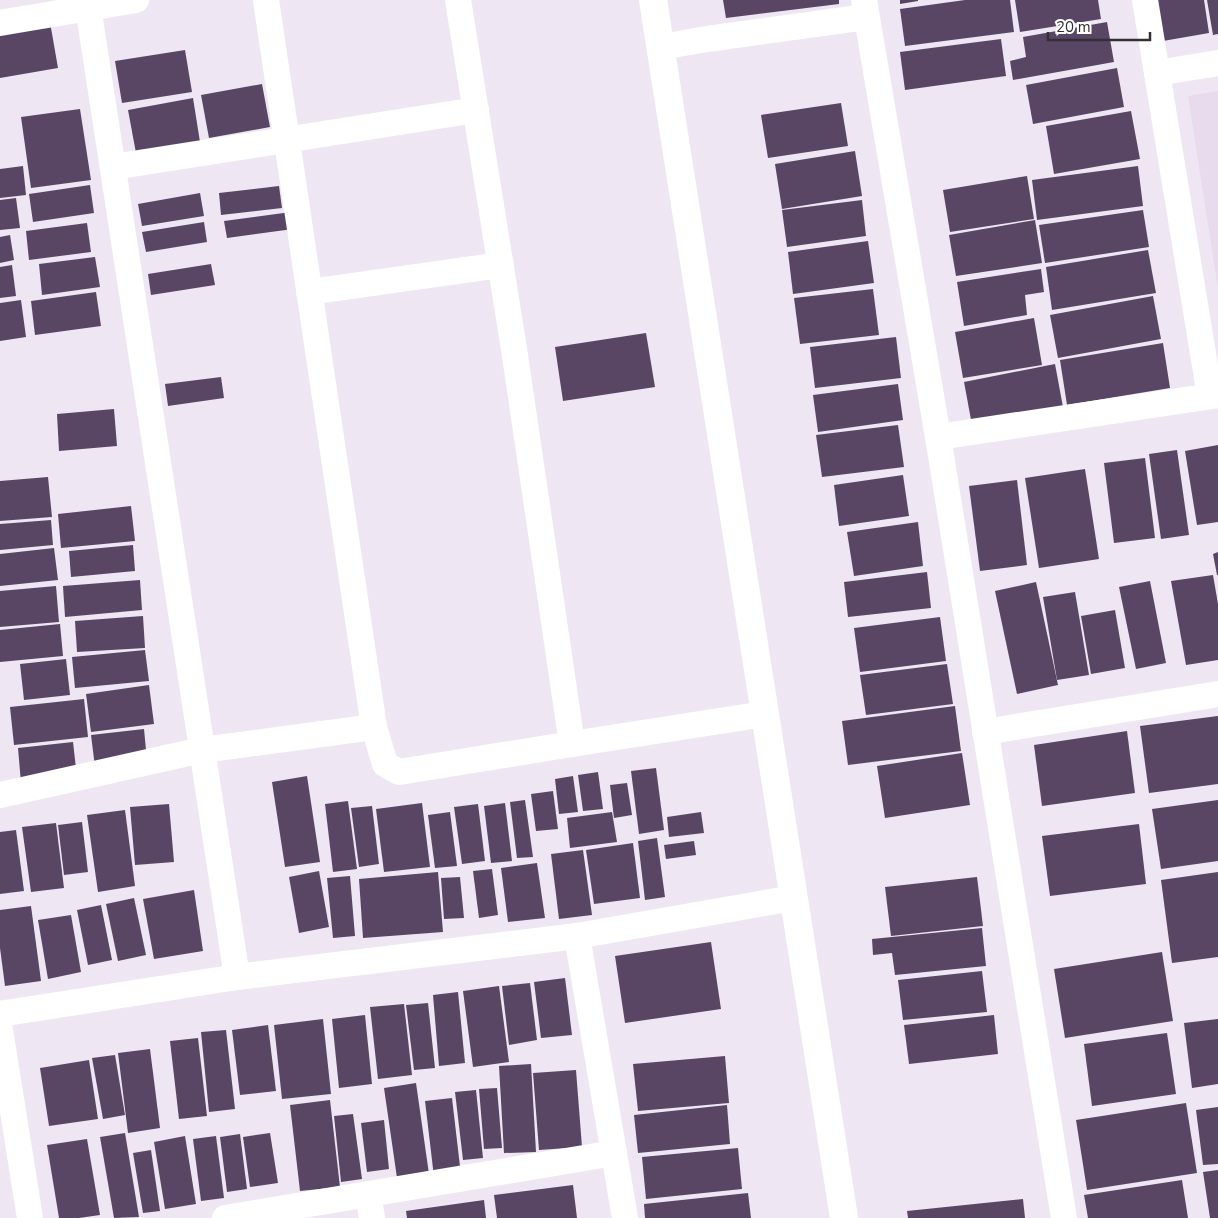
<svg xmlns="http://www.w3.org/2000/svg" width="1218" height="1218" font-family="'Nunito Sans',sans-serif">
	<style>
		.education { fill: #e8dbee }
		.building { fill: #594664 }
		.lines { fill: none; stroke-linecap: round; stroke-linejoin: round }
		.minor { stroke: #fff; stroke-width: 26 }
		.tertiary { stroke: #fff; stroke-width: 28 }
	</style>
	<rect width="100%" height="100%" fill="#eee7f3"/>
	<polygon class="education" points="1218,91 1218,289 1188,96"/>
	<g class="building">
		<polygon points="723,0 839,0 839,4 726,18"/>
		<polygon points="900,0 918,0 918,1 900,4"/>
		<polygon points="965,0 1010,0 1014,32 905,46 900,9"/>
		<polygon points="1015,0 1098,0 1101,19 1020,32"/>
		<polygon points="1156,0 1204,0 1209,33 1163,41"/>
		<polygon points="1207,0 1218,0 1218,34 1213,35"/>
		<polygon points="50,22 58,68 0,78 0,30"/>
		<polygon points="1107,22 1114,62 1013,80 1010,61 1026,57 1023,37"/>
		<polygon points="1001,39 1006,76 905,90 900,52"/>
		<polygon points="185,50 192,92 122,103 115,61"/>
		<polygon points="1117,68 1124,107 1033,124 1026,85"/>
		<polygon points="262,84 270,127 209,138 201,95"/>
		<polygon points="193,98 200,142 136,153 128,110"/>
		<polygon points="841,103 848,146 768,158 761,115"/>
		<polygon points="80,109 91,180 31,188 21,117"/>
		<polygon points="1131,111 1140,159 1054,174 1046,126"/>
		<polygon points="855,151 862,196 782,209 775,164"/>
		<polygon points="23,166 26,195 0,198 0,169"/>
		<polygon points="1138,166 1143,206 1037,220 1032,180"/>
		<polygon points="1027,176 1034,219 950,232 943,190"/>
		<polygon points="90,185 94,213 33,222 29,194"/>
		<polygon points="279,186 282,208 221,215 219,193"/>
		<polygon points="200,193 204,216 142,226 138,204"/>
		<polygon points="16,198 20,228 0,230 0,200"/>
		<polygon points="862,200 866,236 787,247 782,210"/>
		<polygon points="1143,210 1149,247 1045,263 1039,225"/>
		<polygon points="291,212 293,229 227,238 224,221"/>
		<polygon points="1035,220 1042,263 956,276 949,235"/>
		<polygon points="204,222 207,242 146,252 142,232"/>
		<polygon points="87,223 91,252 29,260 26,231"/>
		<polygon points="10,235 14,260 0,263 0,237"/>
		<polygon points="868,241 874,283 793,294 788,252"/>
		<polygon points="1148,250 1156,293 1052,310 1046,267"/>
		<polygon points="95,257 100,287 42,295 39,264"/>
		<polygon points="211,264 215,285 151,295 148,274"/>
		<polygon points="12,265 16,296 0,298 0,267"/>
		<polygon points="1041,269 1044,292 1025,295 1027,315 964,326 957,282"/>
		<polygon points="873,289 879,335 800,344 794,298"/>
		<polygon points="96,292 101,326 35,335 31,301"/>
		<polygon points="1153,296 1161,339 1058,358 1050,315"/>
		<polygon points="21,300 26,337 0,341 0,303"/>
		<polygon points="1034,318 1042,365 963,378 955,332"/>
		<polygon points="646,333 655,387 563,401 555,347"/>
		<polygon points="896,337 901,378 815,388 810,347"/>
		<polygon points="1163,343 1170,388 1067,405 1060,360"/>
		<polygon points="1055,364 1063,407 972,425 964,382"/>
		<polygon points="221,377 224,398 168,406 165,384"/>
		<polygon points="898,384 903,420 818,432 813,395"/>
		<polygon points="114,409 117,446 59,451 57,414"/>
		<polygon points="898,425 904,467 822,477 816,435"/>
		<polygon points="1218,445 1218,522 1197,525 1185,451"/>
		<polygon points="1177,450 1189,535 1161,539 1149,454"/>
		<polygon points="1145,458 1155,538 1114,543 1104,463"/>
		<polygon points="1085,469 1099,559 1039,568 1025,478"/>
		<polygon points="903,475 909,516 839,526 834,485"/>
		<polygon points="48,477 52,517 0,521 0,481"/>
		<polygon points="1017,480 1027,565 980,571 969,486"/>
		<polygon points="131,506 135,541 61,548 58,514"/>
		<polygon points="51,520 53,545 0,550 0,524"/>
		<polygon points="918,522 923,566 854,576 847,532"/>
		<polygon points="133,545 135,571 71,577 69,551"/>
		<polygon points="54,548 58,580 0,586 0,554"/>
		<polygon points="1218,552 1218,575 1217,575 1213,554"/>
		<polygon points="927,572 931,608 848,617 844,582"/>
		<polygon points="1213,575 1218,604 1218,660 1186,665 1171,581"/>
		<polygon points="140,580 142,610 65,617 63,586"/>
		<polygon points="1150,581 1166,663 1136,669 1119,587"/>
		<polygon points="1036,582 1058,685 1017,694 995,591"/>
		<polygon points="56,586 59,622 0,627 0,591"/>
		<polygon points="1075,592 1089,675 1057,680 1043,597"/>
		<polygon points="1115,610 1125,668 1091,674 1081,616"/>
		<polygon points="143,616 145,648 77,652 75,621"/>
		<polygon points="940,617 946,661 860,672 854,628"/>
		<polygon points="60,624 63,656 0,662 0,630"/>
		<polygon points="145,650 149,681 75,688 72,657"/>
		<polygon points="66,659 70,695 24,700 20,664"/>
		<polygon points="947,664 953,704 866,715 860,675"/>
		<polygon points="149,685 154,724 91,732 86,694"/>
		<polygon points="84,699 88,737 14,745 10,707"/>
		<polygon points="955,706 961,751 848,765 842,721"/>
		<polygon points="1218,716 1218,784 1149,793 1140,726"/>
		<polygon points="144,729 147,761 95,767 91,735"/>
		<polygon points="1127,731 1135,793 1042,806 1034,745"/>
		<polygon points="73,742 77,777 21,783 18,748"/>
		<polygon points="962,753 970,805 885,818 877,766"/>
		<polygon points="656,768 664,830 639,834 631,771"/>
		<polygon points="598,772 603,809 583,811 578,775"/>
		<polygon points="307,776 320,862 285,867 272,782"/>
		<polygon points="573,776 578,812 559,814 555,779"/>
		<polygon points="627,783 632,815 614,818 610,785"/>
		<polygon points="553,791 558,829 536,831 531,794"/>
		<polygon points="525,800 533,857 517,858 510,802"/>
		<polygon points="1218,800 1218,861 1161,869 1152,809"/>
		<polygon points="348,801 357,869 333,872 325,804"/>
		<polygon points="422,803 430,867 384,872 376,809"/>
		<polygon points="505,803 512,861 491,863 484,806"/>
		<polygon points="169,804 174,862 135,865 130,807"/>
		<polygon points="478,804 485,861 462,864 454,807"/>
		<polygon points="372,806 379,864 359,867 351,808"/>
		<polygon points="125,810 135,886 98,892 87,815"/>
		<polygon points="450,812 457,866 435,868 428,815"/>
		<polygon points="612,812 617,842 570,848 567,818"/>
		<polygon points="701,812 704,833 669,837 667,817"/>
		<polygon points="82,822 88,872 64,875 58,825"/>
		<polygon points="56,823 64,888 31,892 22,827"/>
		<polygon points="1139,824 1146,884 1050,896 1042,836"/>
		<polygon points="16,830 24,891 0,894 0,832"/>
		<polygon points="657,838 665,897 645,900 638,841"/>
		<polygon points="694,841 696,855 666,859 664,845"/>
		<polygon points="633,843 640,898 594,904 586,850"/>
		<polygon points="583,850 592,915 559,919 551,854"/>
		<polygon points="537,863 545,918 508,922 501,868"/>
		<polygon points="492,869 498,915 479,918 473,871"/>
		<polygon points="319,871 329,927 299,933 289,877"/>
		<polygon points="438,872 443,932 363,938 359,879"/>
		<polygon points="1218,872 1218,957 1172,963 1161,880"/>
		<polygon points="350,876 355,936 333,938 327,878"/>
		<polygon points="460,877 464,918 444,919 441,878"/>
		<polygon points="977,877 983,926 891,936 885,887"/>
		<polygon points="194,890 203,951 154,959 143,899"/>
		<polygon points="134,898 146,955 118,961 106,904"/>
		<polygon points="101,905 112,960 88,965 77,910"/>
		<polygon points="31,906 41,981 5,986 0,948 0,910"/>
		<polygon points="71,915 81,972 48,979 38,920"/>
		<polygon points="982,928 986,966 895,975 892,953 873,955 872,939"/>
		<polygon points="711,942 721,1009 625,1023 615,956"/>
		<polygon points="1162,952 1173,1021 1065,1038 1054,969"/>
		<polygon points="982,971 987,1012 903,1020 898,980"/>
		<polygon points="565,978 572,1035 541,1038 534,982"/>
		<polygon points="530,983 537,1040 509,1045 502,986"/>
		<polygon points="499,986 509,1062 473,1067 463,991"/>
		<polygon points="458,992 465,1063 439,1066 433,995"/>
		<polygon points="428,1003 435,1068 414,1070 406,1005"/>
		<polygon points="404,1004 412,1075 378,1079 370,1007"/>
		<polygon points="365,1015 372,1084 339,1088 332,1019"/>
		<polygon points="994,1015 998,1054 909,1064 904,1025"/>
		<polygon points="323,1019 331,1094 282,1099 274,1025"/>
		<polygon points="1218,1019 1218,1084 1192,1088 1184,1023"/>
		<polygon points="268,1025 276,1091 240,1095 232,1030"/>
		<polygon points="226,1030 235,1109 209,1112 201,1032"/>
		<polygon points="1167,1033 1176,1094 1092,1106 1084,1044"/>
		<polygon points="198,1038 207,1116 179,1119 170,1041"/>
		<polygon points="150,1049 160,1128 128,1133 118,1053"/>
		<polygon points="115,1055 125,1115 103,1119 92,1058"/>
		<polygon points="725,1056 729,1103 638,1111 633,1064"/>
		<polygon points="89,1060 98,1119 49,1126 40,1068"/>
		<polygon points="531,1064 536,1152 504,1153 499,1066"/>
		<polygon points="576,1070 582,1147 539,1150 533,1073"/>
		<polygon points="416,1083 429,1174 397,1178 384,1088"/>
		<polygon points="497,1088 502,1148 484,1149 479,1089"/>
		<polygon points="476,1090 483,1158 463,1160 455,1092"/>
		<polygon points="452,1098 461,1175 434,1177 425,1101"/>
		<polygon points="330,1100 340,1187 300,1191 290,1105"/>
		<polygon points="1186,1103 1197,1173 1087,1190 1076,1120"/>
		<polygon points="727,1105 730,1144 638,1153 634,1115"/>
		<polygon points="1218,1107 1218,1164 1203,1165 1196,1110"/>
		<polygon points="353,1114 362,1179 341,1182 334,1116"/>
		<polygon points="384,1120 389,1169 367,1172 361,1123"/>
		<polygon points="125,1133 139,1217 114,1218 100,1137"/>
		<polygon points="270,1133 278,1183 250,1187 243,1137"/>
		<polygon points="240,1134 247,1189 227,1192 220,1137"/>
		<polygon points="185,1136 196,1204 165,1209 154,1142"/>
		<polygon points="216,1136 224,1198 201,1201 193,1139"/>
		<polygon points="87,1139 100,1215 79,1218 59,1218 47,1145"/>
		<polygon points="738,1148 742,1189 646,1199 642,1157"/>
		<polygon points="151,1150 160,1211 143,1213 133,1153"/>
		<polygon points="1218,1170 1218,1218 1210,1218 1203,1172"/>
		<polygon points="1182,1180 1188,1218 1088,1218 1084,1195"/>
		<polygon points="573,1185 577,1218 497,1218 494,1195"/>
		<polygon points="748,1193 751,1218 645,1218 644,1204"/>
		<polygon points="1023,1199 1025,1218 908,1218 907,1211"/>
		<polygon points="484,1200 486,1218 407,1218 406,1211"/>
	</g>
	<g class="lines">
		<g class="minor">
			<polyline points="87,0 237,977"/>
			<polyline points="266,0 374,727 385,764 399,772 572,744 514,349 458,0"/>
			<polyline points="864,0 938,437 1064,1218"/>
			<polyline points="1145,0 1210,396"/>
			<polyline points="0,23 136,0"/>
			<polyline points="661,47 707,39 866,17"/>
			<polyline points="1157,73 1218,63"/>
			<polyline points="113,167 476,110"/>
			<polyline points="309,292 501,265"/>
			<polyline points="938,437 1218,395"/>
			<polyline points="985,732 1218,694"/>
			<polyline points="572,744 764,714"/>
			<polyline points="0,795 202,750 374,727"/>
			<polyline points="577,936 625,1218"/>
			<polyline points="0,1014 237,977 577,936 793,898"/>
			<polyline points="0,1030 30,1218"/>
			<polyline points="368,1194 372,1218"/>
			<polyline points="225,1218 614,1153"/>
		</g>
		<polyline class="tertiary" points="653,0 844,1218"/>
	</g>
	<path d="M1048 32v8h102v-8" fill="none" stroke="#323034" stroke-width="2.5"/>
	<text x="1056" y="32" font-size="15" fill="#323034" stroke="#ffffff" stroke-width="4" paint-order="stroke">20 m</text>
</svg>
